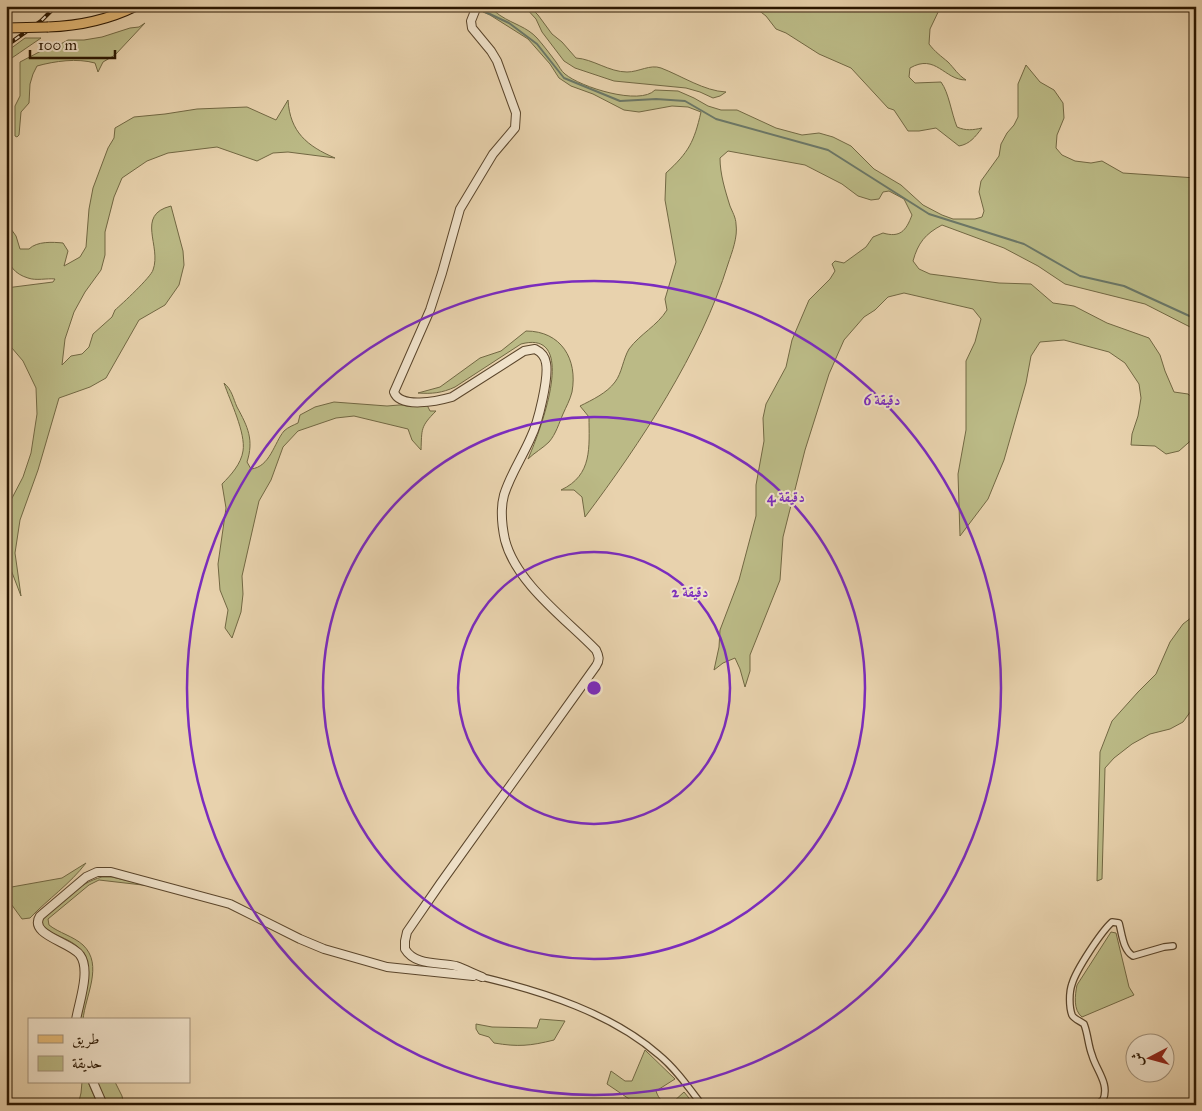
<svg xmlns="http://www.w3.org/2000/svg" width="1202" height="1111" font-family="'IM FELL Great Primer',Amiri,serif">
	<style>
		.green { fill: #bbba86; stroke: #726843 }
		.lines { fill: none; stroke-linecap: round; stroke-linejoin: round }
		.stream { stroke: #6b7767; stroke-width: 2 }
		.minor-casing { stroke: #5a452b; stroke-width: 8 }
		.tertiary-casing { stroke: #5a452b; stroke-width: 10 }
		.primary-casing { stroke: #2a1600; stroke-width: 11 }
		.minor { stroke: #f0e2ca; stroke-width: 5.5 }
		.tertiary { stroke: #f0e2ca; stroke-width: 8 }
		.primary { stroke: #e4b976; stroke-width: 9 }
		.rail-casing { stroke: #2a1600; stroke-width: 4 }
		.rail { stroke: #f0e2ca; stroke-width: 2; stroke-dasharray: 5.5; stroke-linecap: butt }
		.primary-bridge-casing { stroke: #2a1600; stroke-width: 11; stroke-linecap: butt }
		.primary-bridge { stroke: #e4b976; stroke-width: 9 }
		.ring { fill: none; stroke: #7b2cbf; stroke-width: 2.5 }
		.centre { fill: #7b2cbf; stroke: #f0e2ca; stroke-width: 2.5 }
		.ring-label { font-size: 15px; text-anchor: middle; font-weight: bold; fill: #7b2cbf; stroke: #f0e2ca; stroke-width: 4; stroke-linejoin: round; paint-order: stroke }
	</style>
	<rect width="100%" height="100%" fill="#e8d2ad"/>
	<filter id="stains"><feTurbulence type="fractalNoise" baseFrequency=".004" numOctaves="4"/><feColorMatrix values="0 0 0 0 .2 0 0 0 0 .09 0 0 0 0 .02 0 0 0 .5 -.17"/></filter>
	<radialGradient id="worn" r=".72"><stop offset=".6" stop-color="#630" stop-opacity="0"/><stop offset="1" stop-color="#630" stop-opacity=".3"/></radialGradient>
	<g class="green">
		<path d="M485,6C491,7 496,13 501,16C513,24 527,27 537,38C544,46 550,54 556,62C559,66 561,71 565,74C580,87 640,106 655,90L678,91L694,98L708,106L721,110H737L776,128L802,135L819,133L833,137L851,146L874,169L901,185L923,205L942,215L953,219H975L982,217L984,211L979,192L981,181L999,156L1001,144L1007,133L1014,125L1018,117V84L1026,65L1040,82L1054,90L1063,103L1064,118L1057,135L1056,148L1062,155L1075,161L1091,163L1102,161L1123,173L1196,178V330L1145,304L1065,284L1038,266L1004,248L942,225C925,234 918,243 913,261L919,269L930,274L999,283L1031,284L1053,303L1074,306L1107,323L1149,338L1160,355L1165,371L1174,392L1188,394L1196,401V436L1179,451L1166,454L1155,446L1131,445L1132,434L1138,416L1141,398L1139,384L1125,363L1109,352L1064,340L1040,342L1031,356L1026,383L1004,460L988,499L960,536L958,474L966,430V361L975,342L981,319L973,309L904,293L888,297L875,310L864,317L844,340L829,374L805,450L783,537L780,580L750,655V671L745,687L740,669L735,658L723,663L714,670L719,647L720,630L739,580L756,516V485L764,441L763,418L766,404L786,367L792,340L809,300L830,279L835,271L832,264L835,261L844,263L866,247L873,237L883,233C900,238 906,231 912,215L904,199L889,191L883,192L879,199L871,200L858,196L842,184L805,165L728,151L720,158C720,174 725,190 730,206C732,211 736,218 736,224C738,237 732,252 728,264C701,352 640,444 585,517L582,497L574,490H561C593,475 589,447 589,417L580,406C592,400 607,393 615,382C622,373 623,359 629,349C640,334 657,326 667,310L665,299L676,262L665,200L666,173C689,152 694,142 701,112L688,107L672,106L639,112L624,110L593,94L571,86L559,78L550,64L528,39L490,15L483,12Z"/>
		<path d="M524,6H529L538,15L552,34L562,42L576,58C593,59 609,72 627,72C639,72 650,64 661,68C682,76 704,91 726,92L720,96L713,98L700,92L686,88L614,81L575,68L564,61L542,32L536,19Z"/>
		<path d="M753,6H941L930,29L929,44C935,52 941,56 948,62C954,68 958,75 966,80C944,80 936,53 910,68L909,77L915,83L941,82C949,93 951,112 957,127C966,131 973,130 982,128C975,137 970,144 959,146L936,128L919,131H908L894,110L888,108L851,68L819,54L786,33L776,29L766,16Z"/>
		<path d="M145,23L115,55L103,62L98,72L95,63C77,58 55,61 37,66L33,74L30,84L29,103L21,112L19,135L17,137L15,136V106L20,96V62L43,50L48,45L55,47L68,40H84L102,37L130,28L139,27Z"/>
		<polygon points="25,38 41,38 6,62 6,52"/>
		<path d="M288,100C290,132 307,146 335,158L288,152L273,153L257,161L217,147L168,153L147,161L122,178L114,197L105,232V255L101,270L85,292L74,312L65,339L62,365L71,356L82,354L89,347L93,334L112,317L115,310C122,304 151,277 153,270C162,246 135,215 171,206L183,251L184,265L179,285L165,305L139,320L106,378L90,387L59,398L38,470L20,520L15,553L21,596L8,562L6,519L11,500L23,477L31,453L37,414L36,388L23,361L6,341V288L53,282L55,279C47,278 36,281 28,278C1,270 6,244 6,222L16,236L20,249H29C37,241 53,242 63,243L68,251L64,266L80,257L86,247L89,209L93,188L108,148L114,138L115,128L134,117L165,114L197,109L247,107L276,120Z"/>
		<path d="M526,331C561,331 578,359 572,392C570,400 566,407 563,414C559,423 556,434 549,442C543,448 534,453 528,459C538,436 581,328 521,344L455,387C442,393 432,394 418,393L440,387L480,358L501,351Z"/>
		<path d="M224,383C232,390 233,398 237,407C248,427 254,440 247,462L251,469C270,467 274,443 284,431C288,427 294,425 298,423L300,415L315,407L334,402L387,406L399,405H427L430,411H436C420,427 422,429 421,450L412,440L408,429L354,416L336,418L298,431L283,447L271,480L259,501L242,576L243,594L241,612L232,638L225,628L228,610L220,590L218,564L226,508L222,484C231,475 241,464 243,451C246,433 230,401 224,383Z"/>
		<polygon points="1196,614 1196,704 1183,722 1170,729 1150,734 1132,744 1114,758 1105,768 1102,879 1097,881 1100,752 1112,721 1138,692 1156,674 1170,642 1183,624"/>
		<path d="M86,863C70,884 48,899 30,918L22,919L6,897V888L62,878Z"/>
		<path d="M102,877H112L151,886L99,880L89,885L48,919L49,925C59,933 73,936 83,945C104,965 85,996 83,1020H79C84,998 98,963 77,946C67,938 54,935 43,928L42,923L43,919C61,903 78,883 102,877Z"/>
		<path d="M1111,932L1116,933L1129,987L1134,995L1082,1017C1073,1010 1075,995 1077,985Z"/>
		<path d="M540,1019L565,1021L554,1040C530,1046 518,1047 494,1043L489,1037L479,1034L476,1029V1024L492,1027L537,1028Z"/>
		<path d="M645,1050L675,1079L656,1091C659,1100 663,1103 672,1103L684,1092L689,1098V1105H638L607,1084L611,1071L625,1081H632Z"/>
		<polygon points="82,1082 88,1082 98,1105 78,1105 81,1093"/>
		<polygon points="97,1082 115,1082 122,1096 124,1105 108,1105"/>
	</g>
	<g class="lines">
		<polyline class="stream" points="479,9 509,23 537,44 564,78 620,101 656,99 685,101 716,119 828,150 929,214 1024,244 1080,276 1124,286 1196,319"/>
		<g class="minor-casing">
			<g id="minor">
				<path d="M482,977C544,992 611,1013 659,1055C676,1069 689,1088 702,1105"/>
				<path d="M1096,1105L1103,1100C1110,1084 1096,1070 1092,1055C1088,1045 1088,1034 1084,1024C1080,1021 1074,1019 1072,1015C1069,1007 1069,992 1072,984C1076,970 1101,932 1112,922L1119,923C1122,934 1123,950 1133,956L1164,947L1173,946"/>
			</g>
		</g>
		<g class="tertiary-casing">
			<g id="tertiary">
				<path d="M477,6L471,21L472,28L491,51L497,61L516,113L515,128L493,154L460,209L442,273L430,310L394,392C400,409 438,401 452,397L524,351L535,349C541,352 545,356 546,363C549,378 538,423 531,437C523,456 510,475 504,495C500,510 502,526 505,540C516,583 566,619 596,650C599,656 600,660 596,666L440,884L407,932L405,941V949C415,966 439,962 456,966C465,969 474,974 482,977"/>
				<path d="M76,1020C79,1002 91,970 80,955C71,942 28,935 40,916L86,877L97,872H111L230,904L300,939L324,949L387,967L473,976"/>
				<polyline points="93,1082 103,1105"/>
			</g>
		</g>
		<g class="primary-casing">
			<path id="primary" d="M48,27C79,26 108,20 136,6"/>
		</g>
		<use href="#minor" class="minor"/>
		<use href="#tertiary" class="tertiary"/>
		<use href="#primary" class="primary"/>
		<g class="rail-casing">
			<polyline id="rail" points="6,46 41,21 56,6"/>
		</g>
		<use href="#rail" class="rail"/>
		<g class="primary-bridge-casing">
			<polyline id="primary-bridge" points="6,28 48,27"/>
		</g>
		<use href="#primary-bridge" class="primary-bridge"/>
	</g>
	<g class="ring">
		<circle cx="594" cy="688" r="136"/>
		<circle cx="594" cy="688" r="271"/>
		<circle cx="594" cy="688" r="407"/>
	</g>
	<circle cx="594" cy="688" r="8" class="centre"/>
	<g class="ring-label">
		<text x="882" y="405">6 دقيقة</text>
		<text x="786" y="502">4 دقيقة</text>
		<text x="690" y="597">2 دقيقة</text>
	</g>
	<rect width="1202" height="1111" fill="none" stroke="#e8d2ad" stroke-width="25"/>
	<rect x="8" y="8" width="1187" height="1096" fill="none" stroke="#2a1600" stroke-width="2.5"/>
	<rect x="12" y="12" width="1177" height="1086" fill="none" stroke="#2a1600"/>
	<rect x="28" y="1018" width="162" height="65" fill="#f0e2ca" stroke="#a19079"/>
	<rect x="38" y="1035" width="25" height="8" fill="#e4b976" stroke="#a19079"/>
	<text x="72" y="1044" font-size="15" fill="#2a1600">طريق</text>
	<rect x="38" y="1056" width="25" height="15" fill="#bbba86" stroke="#a19079"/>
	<text x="72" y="1068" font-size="15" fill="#2a1600">حديقة</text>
	<g transform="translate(1150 1058) rotate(264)"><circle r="24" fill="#f0e2ca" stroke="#a19079"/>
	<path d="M0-4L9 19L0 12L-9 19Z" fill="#8f2418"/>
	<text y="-8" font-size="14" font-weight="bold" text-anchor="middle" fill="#2a1600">ش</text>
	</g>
	<path d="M30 50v8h85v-8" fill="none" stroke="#2a1600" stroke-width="2.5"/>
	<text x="38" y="50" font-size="15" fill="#2a1600" stroke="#f0e2ca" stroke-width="4" paint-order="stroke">100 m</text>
	<rect width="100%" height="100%" filter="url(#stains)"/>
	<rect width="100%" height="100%" fill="url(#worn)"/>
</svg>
